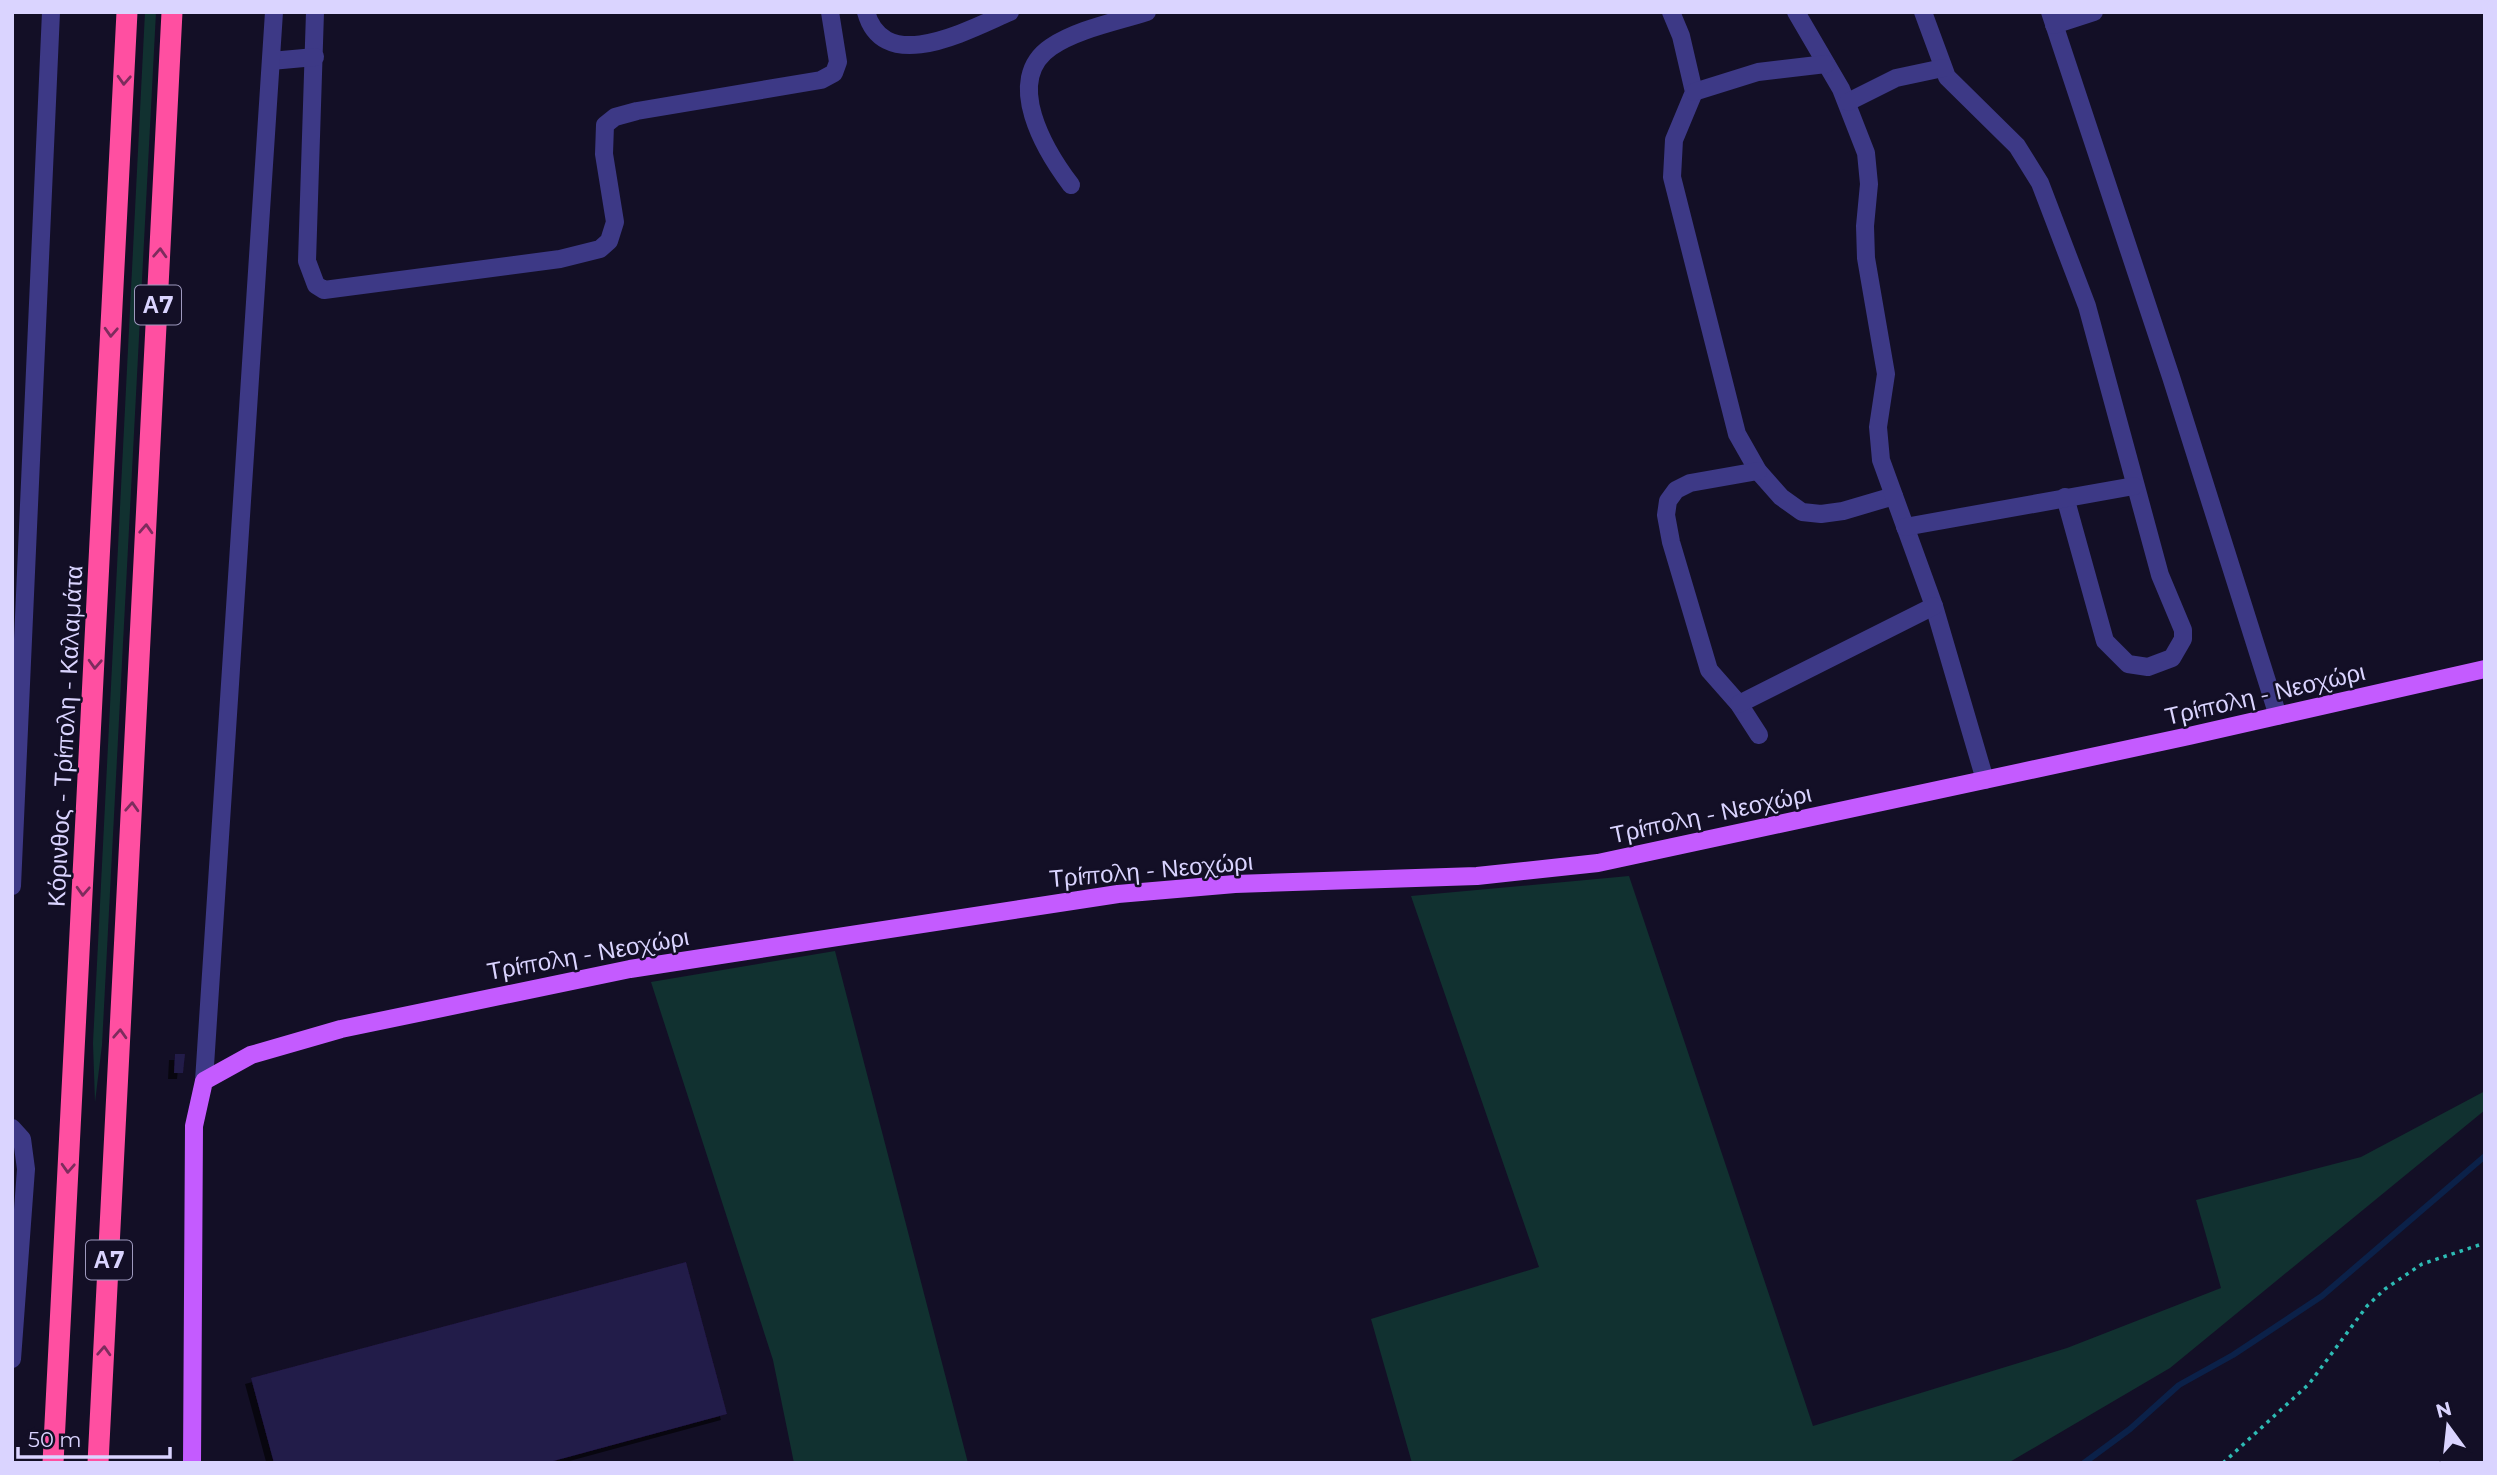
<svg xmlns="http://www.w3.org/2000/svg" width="2497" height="1475" font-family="Montserrat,sans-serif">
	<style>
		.green { fill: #113130 }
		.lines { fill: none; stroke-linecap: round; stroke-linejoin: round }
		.stream { stroke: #0b2149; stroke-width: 6 }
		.building { fill: #241a48; filter: url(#shadow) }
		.path { stroke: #2dbbb4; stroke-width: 3.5; stroke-dasharray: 3.5 5; stroke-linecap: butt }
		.minor { stroke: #3d3986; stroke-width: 18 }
		.major { stroke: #c45bff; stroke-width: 18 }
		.highway { stroke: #ff4fa1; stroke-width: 21 }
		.oneway { stroke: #7d2c5d }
		.labels { text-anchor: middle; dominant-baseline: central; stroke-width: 5; stroke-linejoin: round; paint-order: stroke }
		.shield { fill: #130f26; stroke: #9e99be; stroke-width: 2 }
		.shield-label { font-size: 23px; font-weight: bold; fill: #dad4ff }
		.street-label { font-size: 24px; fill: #dad4ff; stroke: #130f26 }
	</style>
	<defs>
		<filter id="shadow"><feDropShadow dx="-6" dy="6" stdDeviation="0" flood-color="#0009"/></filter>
	</defs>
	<rect width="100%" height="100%" fill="#130f26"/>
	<g class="green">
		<polygon points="145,12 156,12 102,1045 95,1102 93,1043"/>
		<polygon points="1629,876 1813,1426 2067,1348 2221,1288 2196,1200 2361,1157 2485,1091 2485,1110 2170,1368 2008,1463 1412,1463 1371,1319 1539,1267 1411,896"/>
		<polygon points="835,951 968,1463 794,1463 773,1360 651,982"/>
	</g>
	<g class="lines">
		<polyline class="stream" points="2084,1463 2130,1429 2179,1385 2233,1355 2322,1296 2485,1156"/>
	</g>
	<g class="building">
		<polygon points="175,1054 185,1054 183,1073 174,1073"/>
		<polygon points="686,1262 727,1414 546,1463 274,1463 251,1378"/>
	</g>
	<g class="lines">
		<polyline class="path" points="2223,1463 2309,1384 2367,1306 2385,1289 2422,1264 2485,1243"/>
		<g class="minor">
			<polyline points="315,12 307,261 316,285 324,290 560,259 600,249 609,241 615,222 604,154 605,125 615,117 637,111 821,80 834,73 838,62 830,12"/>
			<path d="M866,12C884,77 970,29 1010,12"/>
			<polyline points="1671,12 1681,36 1694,92 1674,140 1672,177 1737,434 1758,471 1781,497 1802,512 1821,514 1843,511 1894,496"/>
			<polyline points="1796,12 1841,89 1866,153 1869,184 1865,226 1866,258 1886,374 1878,427 1881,460 1934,606 1985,780"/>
			<polyline points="1923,12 1947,77 2017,146 2040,183 2087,306 2160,575 2183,630 2183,639 2172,658 2148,667 2128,664 2105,641 2065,497"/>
			<polyline points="2050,12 2171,377 2278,716"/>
			<polyline points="2054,25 2094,12"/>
			<polyline points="271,61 315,57"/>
			<polyline points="1694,92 1758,72 1826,64"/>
			<polyline points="1848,102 1896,78 1943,68"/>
			<path d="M1071,185C1046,152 1002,80 1051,47C1078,29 1116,22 1147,12"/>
			<polyline points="1758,471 1690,483 1676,490 1668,501 1666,515 1671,542 1709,670 1739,704 1759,735"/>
			<polyline points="1905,527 2134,486"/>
			<polyline points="1739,704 1934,606"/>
			<polyline points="12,886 51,12"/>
			<polyline points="204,1081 274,12"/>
			<polyline points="12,1128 22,1139 26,1169 12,1359"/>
		</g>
		<polyline class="major" points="192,1463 194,1126 204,1081 251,1055 341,1029 630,969 1118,894 1235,884 1477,876 1598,863 2189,736 2485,669"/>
		<g class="highway">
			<polyline points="53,1463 127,12"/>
			<polyline points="98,1463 172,12"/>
		</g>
	</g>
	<defs><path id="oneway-chevron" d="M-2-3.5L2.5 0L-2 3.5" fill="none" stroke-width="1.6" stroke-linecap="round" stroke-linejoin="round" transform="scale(1.75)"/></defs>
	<g class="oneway">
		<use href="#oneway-chevron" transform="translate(124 80) rotate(93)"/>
		<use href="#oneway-chevron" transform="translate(160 253) rotate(-87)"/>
		<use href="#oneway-chevron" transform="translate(111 332) rotate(93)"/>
		<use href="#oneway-chevron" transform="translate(146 529) rotate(-87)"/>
		<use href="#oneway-chevron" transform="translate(95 664) rotate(93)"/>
		<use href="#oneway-chevron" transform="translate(132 807) rotate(-87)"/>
		<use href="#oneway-chevron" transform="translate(83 891) rotate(93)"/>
		<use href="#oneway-chevron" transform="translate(120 1034) rotate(-87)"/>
		<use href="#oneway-chevron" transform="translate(68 1168) rotate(93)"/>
		<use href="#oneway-chevron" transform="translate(104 1351) rotate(-87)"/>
	</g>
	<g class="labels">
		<g class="shield">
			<rect x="135" y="285.5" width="46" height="39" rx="5"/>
			<rect x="86" y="1240.5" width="46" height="39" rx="5"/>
		</g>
		<g class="shield-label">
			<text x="158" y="305">Α7</text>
			<text x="109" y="1260">Α7</text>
		</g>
		<g class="street-label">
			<text transform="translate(2265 694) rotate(-13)">Τρίπολη - Νεοχώρι</text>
			<text transform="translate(65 736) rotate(-87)">Κόρινθος - Τρίπολη - Καλαμάτα</text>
			<text transform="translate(1711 814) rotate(-12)">Τρίπολη - Νεοχώρι</text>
			<text transform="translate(1151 870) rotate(-5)">Τρίπολη - Νεοχώρι</text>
			<text transform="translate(588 954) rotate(-10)">Τρίπολη - Νεοχώρι</text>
		</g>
	</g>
	<rect width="2497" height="1475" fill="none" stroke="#dad4ff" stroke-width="28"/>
	<g transform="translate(2448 1426) rotate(345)" stroke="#130f26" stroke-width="5" paint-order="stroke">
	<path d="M0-5L12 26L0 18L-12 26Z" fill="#dad4ff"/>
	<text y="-10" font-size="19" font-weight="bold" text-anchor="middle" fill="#dad4ff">N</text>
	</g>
	<path d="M18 1447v10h152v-10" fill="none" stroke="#dad4ff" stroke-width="3.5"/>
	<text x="28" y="1447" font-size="21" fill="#dad4ff" stroke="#130f26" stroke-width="5" paint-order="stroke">50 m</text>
</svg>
